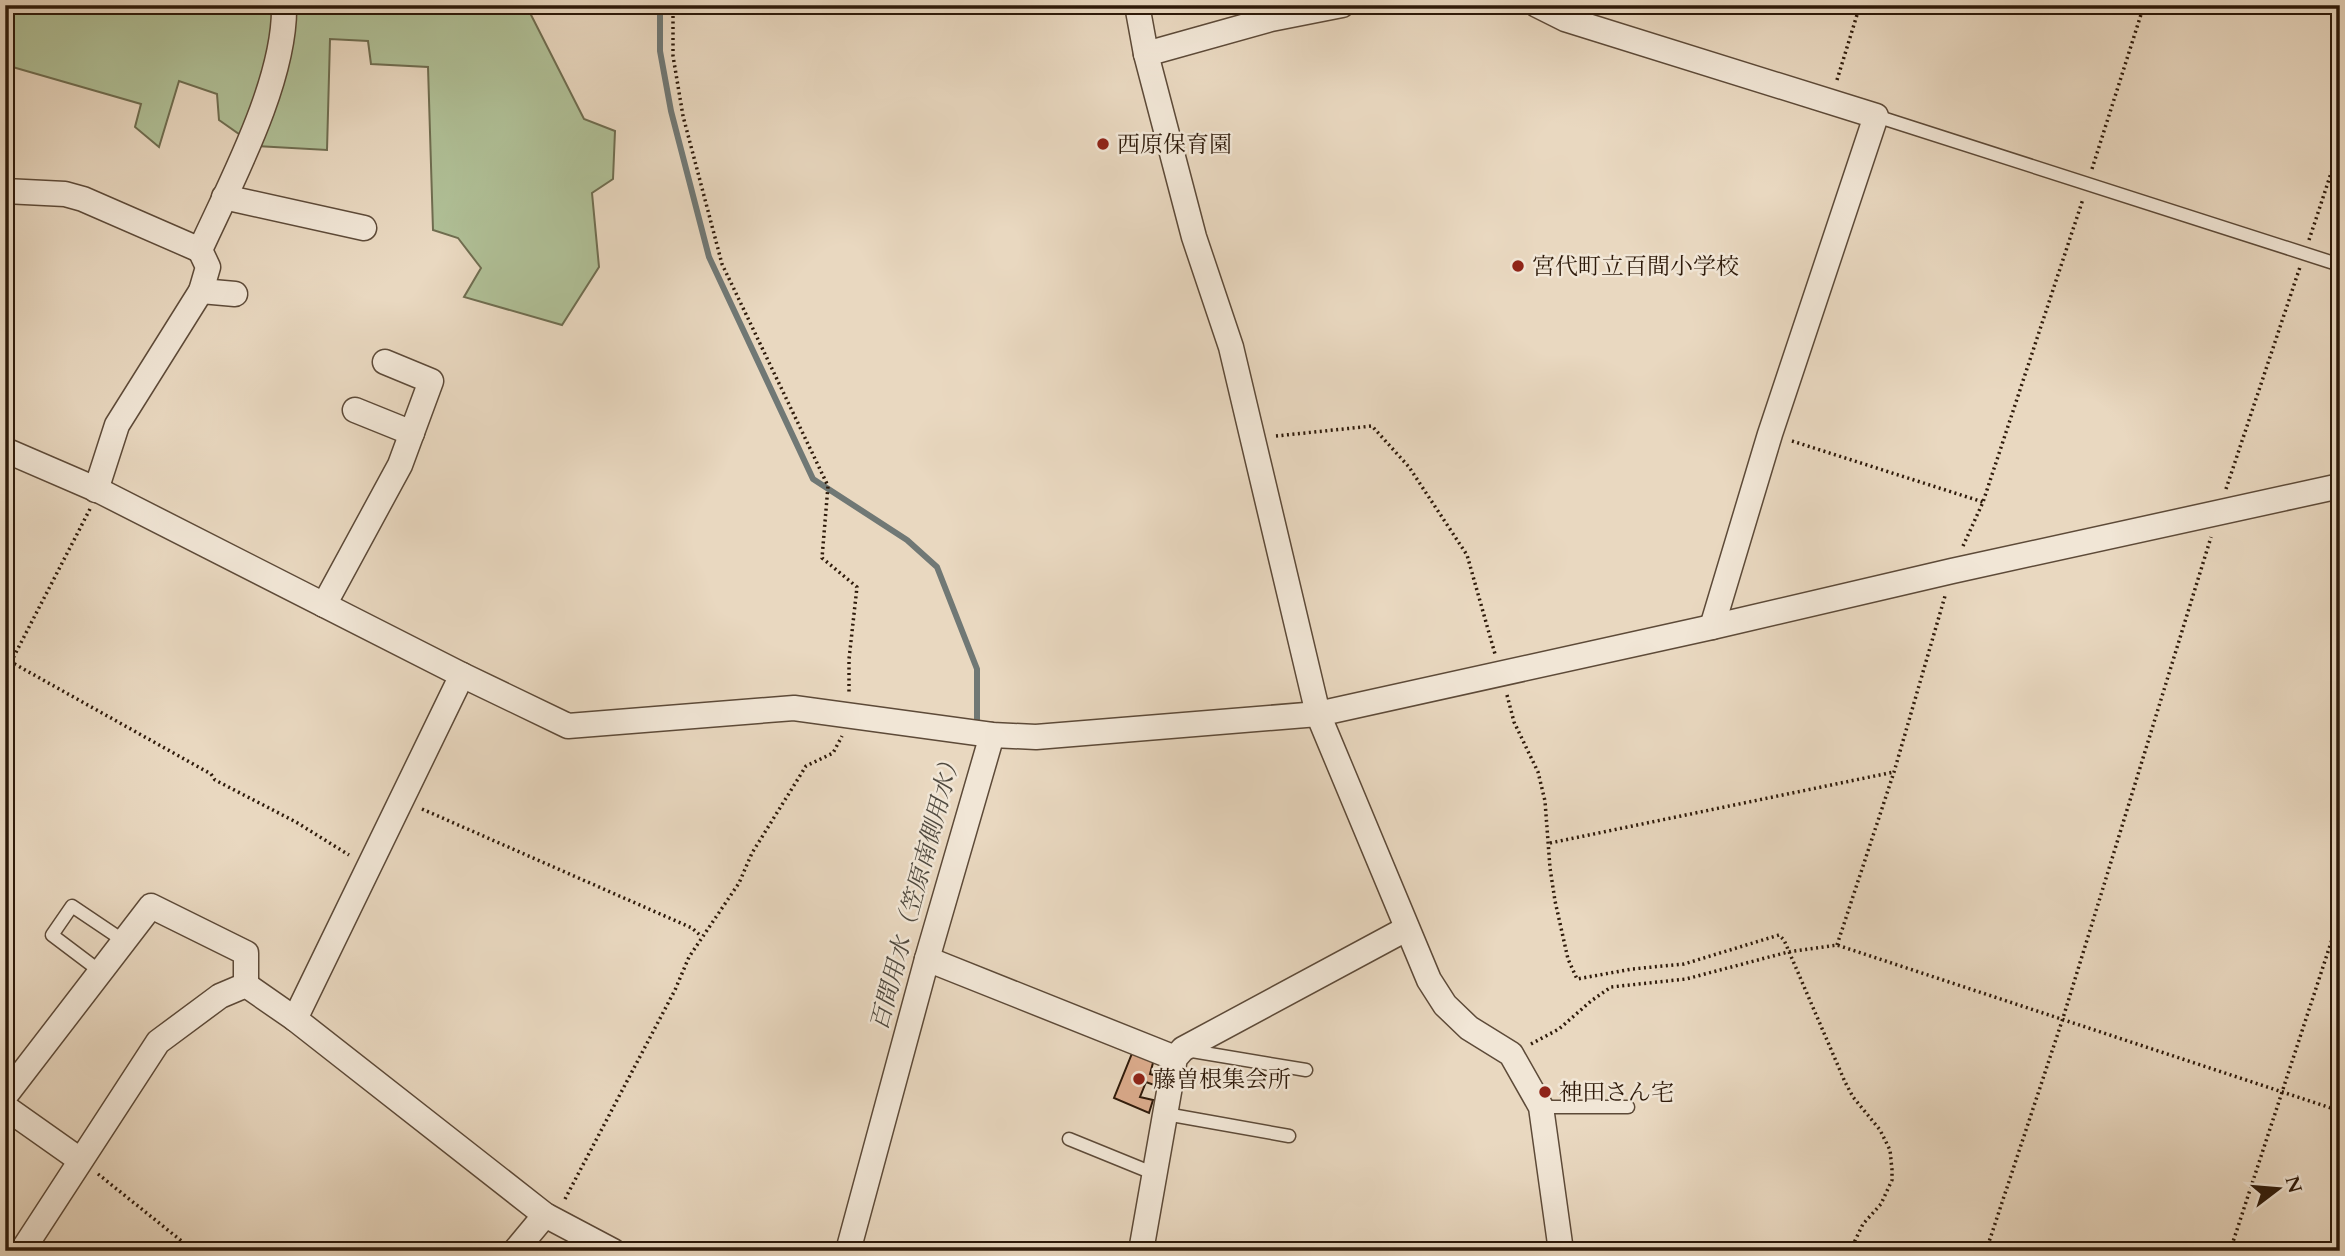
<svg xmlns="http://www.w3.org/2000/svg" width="2345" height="1256" font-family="Cardo,'Noto Serif JP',serif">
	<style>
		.green { fill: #b0c097; stroke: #6f6d50; stroke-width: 2 }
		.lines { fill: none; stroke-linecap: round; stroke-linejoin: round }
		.stream { stroke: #707875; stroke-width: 6 }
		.building { fill: #dcac8d; stroke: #2e1a0a; stroke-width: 2 }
		.service-casing { stroke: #5d4a38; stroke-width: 15 }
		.minor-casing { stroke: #5d4a38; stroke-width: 27 }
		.path { stroke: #2e1a0a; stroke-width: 3.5; stroke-dasharray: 2 3.5; stroke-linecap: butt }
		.service { stroke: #f1e6d6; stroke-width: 12 }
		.minor { stroke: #f1e6d6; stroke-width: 24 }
		.poi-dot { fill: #8f2418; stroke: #f1e6d6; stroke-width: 2.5 }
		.labels { text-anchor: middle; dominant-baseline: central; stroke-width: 5; stroke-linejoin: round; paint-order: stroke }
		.poi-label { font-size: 23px; fill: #2e1a0a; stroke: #f1e6d6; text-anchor: start }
		.water-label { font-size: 24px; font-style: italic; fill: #4f493f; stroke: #f1e6d6 }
	</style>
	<rect width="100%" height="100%" fill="#e9d8c0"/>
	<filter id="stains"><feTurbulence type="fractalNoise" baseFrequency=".00286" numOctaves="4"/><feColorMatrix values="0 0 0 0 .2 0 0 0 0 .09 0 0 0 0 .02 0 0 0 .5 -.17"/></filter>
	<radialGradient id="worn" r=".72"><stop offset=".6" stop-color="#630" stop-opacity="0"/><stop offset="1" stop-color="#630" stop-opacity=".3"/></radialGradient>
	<polygon class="green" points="11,5 526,5 584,119 615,131 613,179 592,193 599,267 562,325 464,297 481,268 458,238 433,230 428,67 371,64 368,41 330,39 327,150 256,146 219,120 217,94 179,81 159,147 135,127 141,104 9,66 13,7"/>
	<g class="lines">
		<polyline class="stream" points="660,5 660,51 671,111 709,257 813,479 907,540 937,567 977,669 977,728"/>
	</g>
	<polygon class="building" points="1133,1051 1154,1059 1150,1074 1157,1076 1154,1085 1146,1082 1140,1097 1153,1100 1149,1113 1114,1098"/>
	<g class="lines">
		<g class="service-casing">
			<g id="service">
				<polyline points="1876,116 2340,265"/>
				<polyline points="101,972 52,935 72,906 124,941"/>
				<polyline points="1186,1050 1306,1070"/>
				<polyline points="1541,1107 1628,1107"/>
				<polyline points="1166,1114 1289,1136"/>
				<polyline points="1069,1139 1155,1174"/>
			</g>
		</g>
		<g class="minor-casing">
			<g id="minor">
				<polyline points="1137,5 1146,54 1194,237 1231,347 1318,714 1429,980 1445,1005 1469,1028 1511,1054 1541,1107 1561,1251"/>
				<polyline points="1537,5 1565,19 1876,116 1770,434 1712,627"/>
				<polyline points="1146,54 1271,19 1342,5"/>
				<polyline points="5,191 65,194 83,199 200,250"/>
				<polyline points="224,197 364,228"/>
				<polyline points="201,291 235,294"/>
				<polyline points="355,410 412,433"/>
				<polyline points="5,450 100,491 462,675 568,726 794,708 992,735 1036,737 1318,714 1712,627 1952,571 2340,486"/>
				<path d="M96,490L117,425L201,291L208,267L200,250C231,182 286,80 284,5"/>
				<polyline points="324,605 400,465 431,381 385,362"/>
				<polyline points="927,959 1175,1058"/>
				<polyline points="295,1019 462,675"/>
				<polyline points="5,1096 151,906 246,953 246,985"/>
				<polyline points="5,1107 80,1160"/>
				<polyline points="22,1251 158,1042 220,996 246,985 295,1019 545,1215 613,1251"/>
				<polyline points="515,1251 545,1215"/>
				<polyline points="848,1251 927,959 992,735"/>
				<polyline points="1141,1251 1175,1058 1183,1049 1406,929"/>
			</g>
		</g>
		<g class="path">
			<polyline points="673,5 673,56 683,116 722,264 828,486 822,558 857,587 849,659 849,695"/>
			<polyline points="1837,80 1860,5"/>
			<polyline points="2092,169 2144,5"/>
			<polyline points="2309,240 2340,146"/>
			<polyline points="1276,436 1372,426 1409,467 1467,555 1495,654"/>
			<polyline points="1792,441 1983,502"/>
			<polyline points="2226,489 2300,267"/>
			<polyline points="90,509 11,662 211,774 215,780 296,822 349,855"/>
			<polyline points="1963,546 1983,502 2083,199"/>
			<polyline points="1507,695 1514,722 1538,772 1545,801 1550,868 1555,901 1568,959 1577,979 1632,969 1684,964 1779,935 1784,940 1845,1082 1853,1097 1880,1130 1890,1150 1892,1170 1892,1180 1881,1204 1863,1224 1850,1251"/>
			<polyline points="422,809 692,928 701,936"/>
			<polyline points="1550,843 1894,772"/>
			<polyline points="1837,945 1894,772 1945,596"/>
			<polyline points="1531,1044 1559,1029 1591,1001 1611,987 1686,979 1788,952 1837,945 2340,1111"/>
			<polyline points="98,1174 194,1251"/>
			<polyline points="565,1199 675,990 689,957 739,883 752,853 806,766 833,753 842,736"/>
			<polyline points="1986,1251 2063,1018 2211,537"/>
			<polyline points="2230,1251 2340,915"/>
		</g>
		<use href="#service" class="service"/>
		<use href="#minor" class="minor"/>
	</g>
	<g class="poi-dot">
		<circle cx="1103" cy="144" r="7"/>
		<circle cx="1518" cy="266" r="7"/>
		<circle cx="1139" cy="1079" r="7"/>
		<circle cx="1545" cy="1092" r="7"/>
	</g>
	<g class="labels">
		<g class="poi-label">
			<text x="1117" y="144">西原保育園</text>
			<text x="1532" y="266">宮代町立百間小学校</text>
			<text x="1153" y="1079">藤曽根集会所</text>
			<text x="1559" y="1092">神田さん宅</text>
		</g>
		<g class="water-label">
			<text transform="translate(916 891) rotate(-75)">百間用水（笠原南側用水）</text>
		</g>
	</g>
	<rect width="2345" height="1256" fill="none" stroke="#e9d8c0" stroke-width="28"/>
	<rect x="7" y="7" width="2331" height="1242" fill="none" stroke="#2e1a0a" stroke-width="3.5"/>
	<rect x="14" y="14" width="2317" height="1228" fill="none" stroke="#2e1a0a" stroke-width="2"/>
	<g transform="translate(2278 1189) rotate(74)" stroke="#f1e6d6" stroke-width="5" paint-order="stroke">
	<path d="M0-5L12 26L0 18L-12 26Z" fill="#2e1a0a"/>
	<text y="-10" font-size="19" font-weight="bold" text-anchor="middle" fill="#2e1a0a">N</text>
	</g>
	<rect width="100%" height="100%" filter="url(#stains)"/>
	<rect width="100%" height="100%" fill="url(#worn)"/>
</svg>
